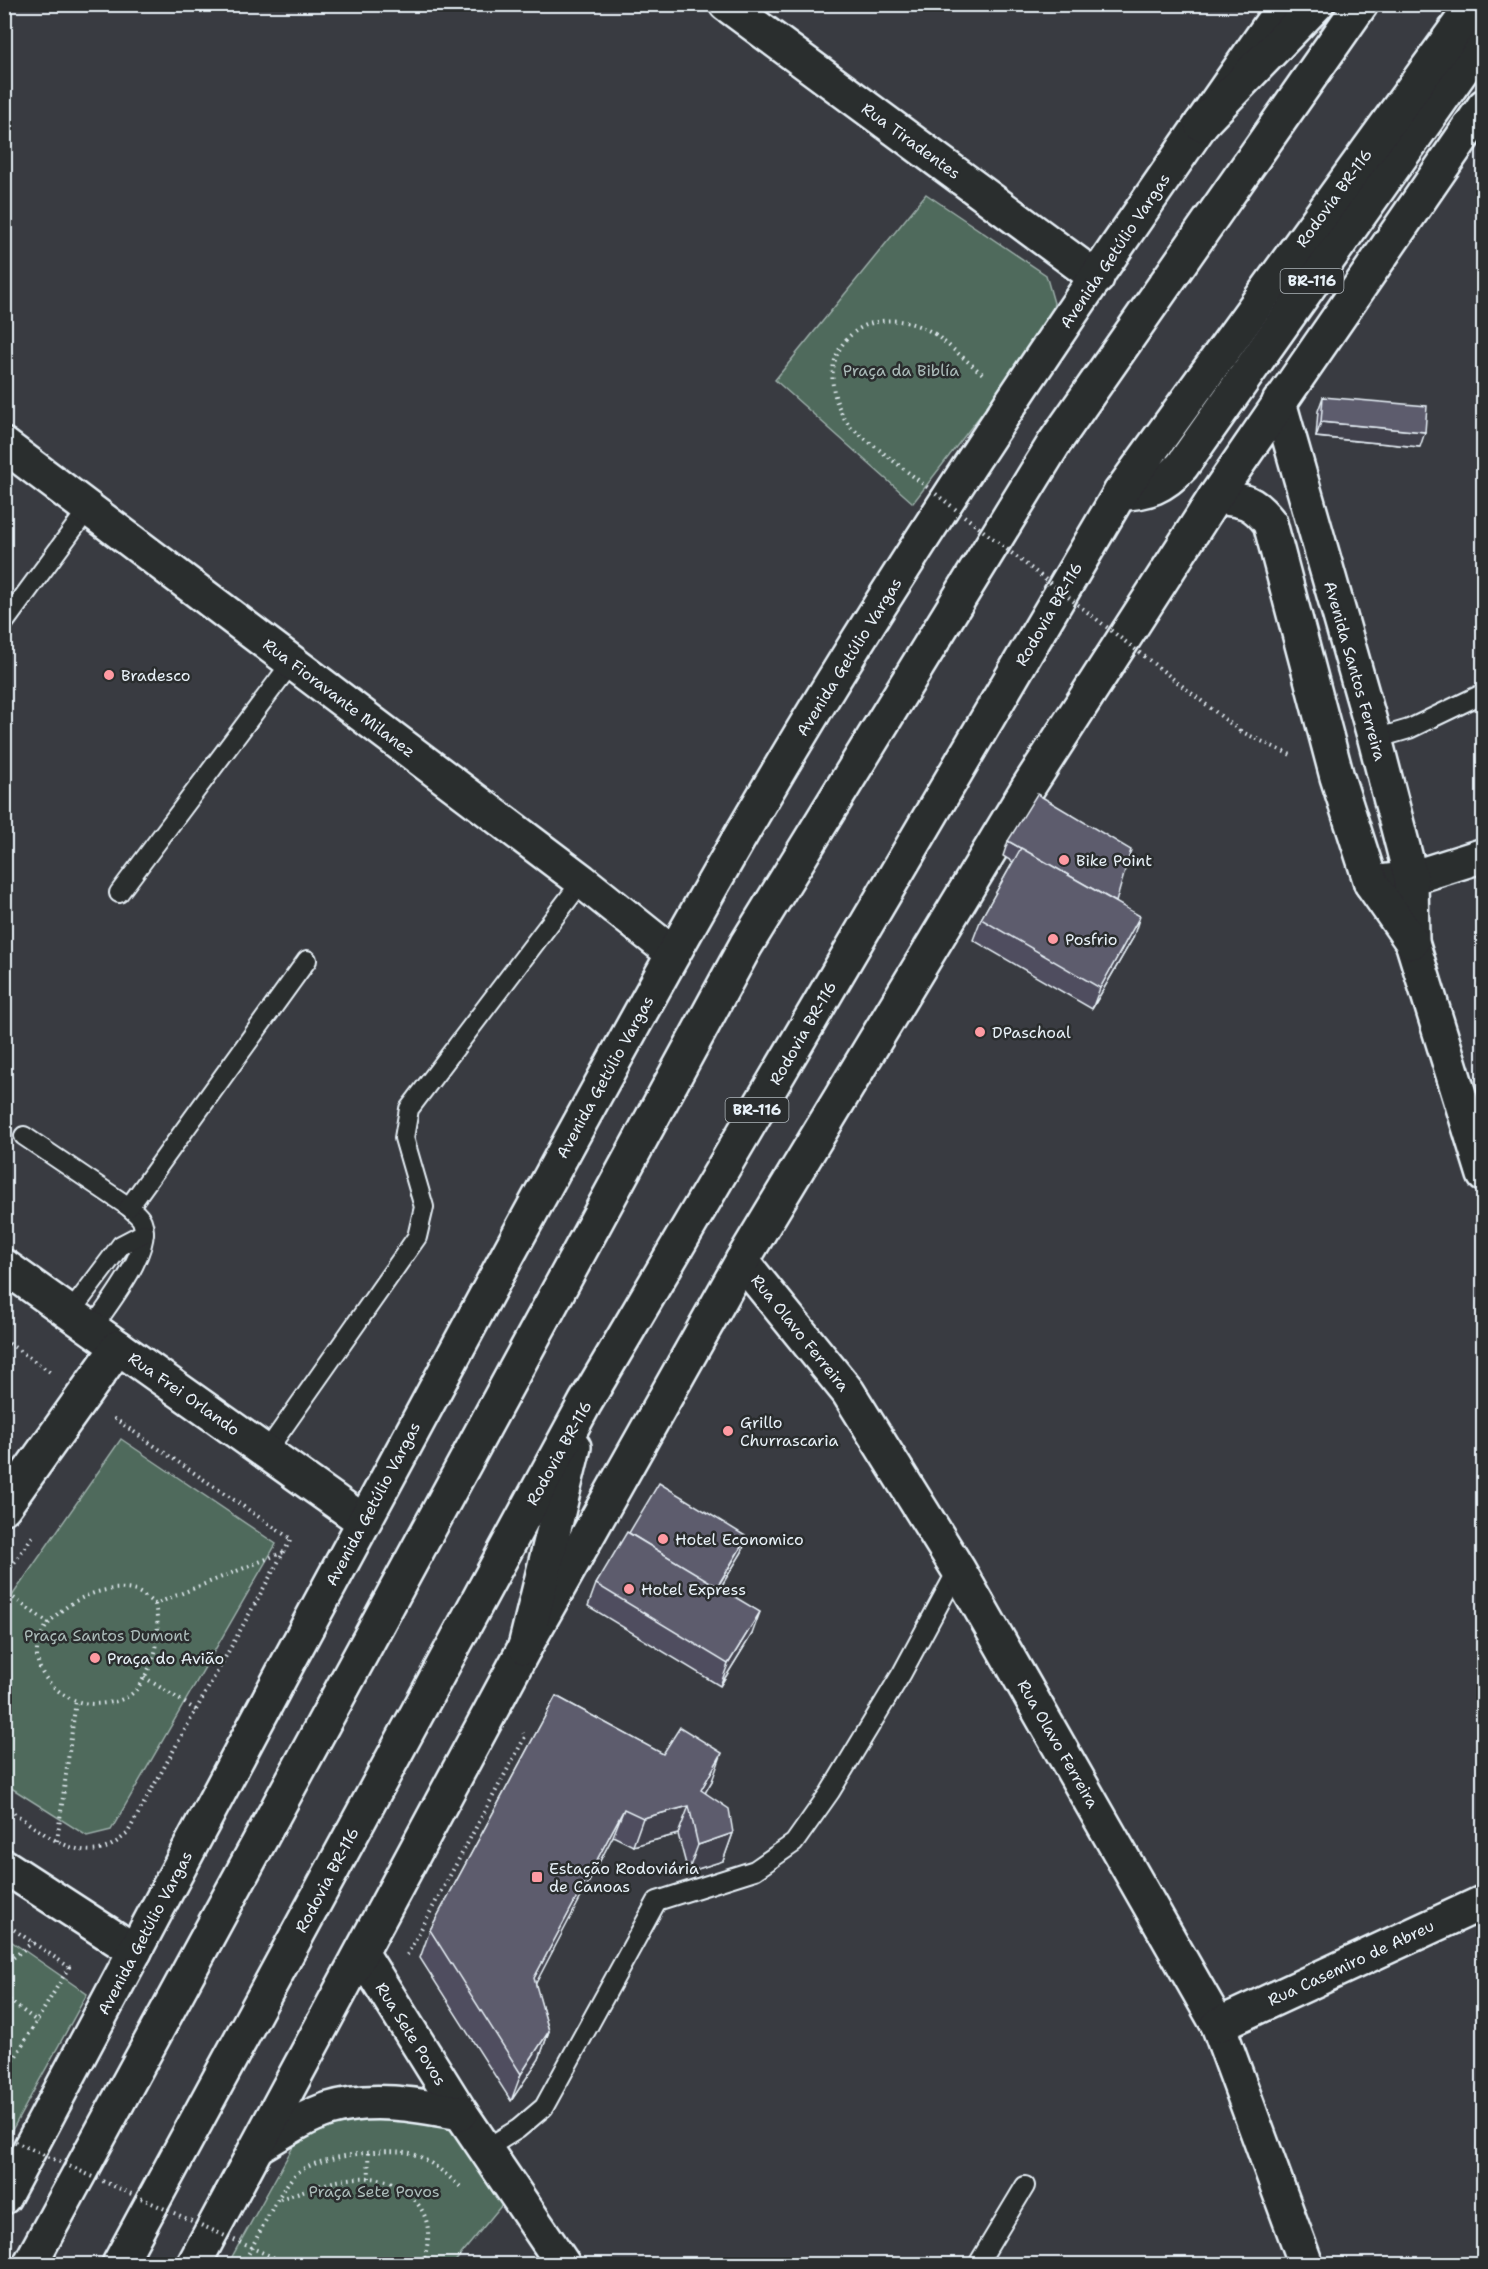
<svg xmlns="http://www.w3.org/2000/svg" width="1488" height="2269" font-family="'Shantell Sans',sans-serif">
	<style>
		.green { fill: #4f6b5b; stroke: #9caeaa; stroke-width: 1.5 }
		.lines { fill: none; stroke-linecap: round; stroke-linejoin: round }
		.service-casing { stroke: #e8f1f8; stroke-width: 22 }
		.minor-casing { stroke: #e8f1f8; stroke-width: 38 }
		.tertiary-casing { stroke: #e8f1f8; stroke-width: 38 }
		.primary-casing { stroke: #e8f1f8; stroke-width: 38 }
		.motorway-casing { stroke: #e8f1f8; stroke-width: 38 }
		.path { stroke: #e8f1f8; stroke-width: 4; stroke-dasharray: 1.5 4.5; stroke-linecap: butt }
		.service { stroke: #2a2d2e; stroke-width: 18 }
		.minor { stroke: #2a2d2e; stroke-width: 33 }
		.tertiary { stroke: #2a2d2e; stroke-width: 33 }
		.primary { stroke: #2a2d2e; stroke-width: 33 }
		.motorway { stroke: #2a2d2e; stroke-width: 33 }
		.path-bridge { stroke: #e8f1f8; stroke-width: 4; stroke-dasharray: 1.5 4.5; stroke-linecap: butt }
		.wall { fill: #504e5e; stroke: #e8f1f8; stroke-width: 1.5 }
		.shaded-wall { fill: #41404c; stroke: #e8f1f8; stroke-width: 1.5 }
		.building { fill: #5d5b6d; stroke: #e8f1f8; stroke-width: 1.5 }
		.poi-dot { fill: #ff9aa2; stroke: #2a2d2e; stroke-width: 2 }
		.labels { text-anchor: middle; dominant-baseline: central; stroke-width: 5; stroke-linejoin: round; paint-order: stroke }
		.shield { fill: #2a2d2e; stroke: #afb6bb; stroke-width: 1.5 }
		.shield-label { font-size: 15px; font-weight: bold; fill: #e8f1f8 }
		.street-label { font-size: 16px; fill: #e8f1f8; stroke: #2a2d2e }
		.park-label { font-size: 16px; fill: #abbbb9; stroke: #2a2d2e }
		.poi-label { font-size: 16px; fill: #e8f1f8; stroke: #2a2d2e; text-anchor: start }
	</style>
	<rect width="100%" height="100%" fill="#393b41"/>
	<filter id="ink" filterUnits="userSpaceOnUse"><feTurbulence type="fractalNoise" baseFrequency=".0167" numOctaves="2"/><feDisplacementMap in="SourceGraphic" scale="12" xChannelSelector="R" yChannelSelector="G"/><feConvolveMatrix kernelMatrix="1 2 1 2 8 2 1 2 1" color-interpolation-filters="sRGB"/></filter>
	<g filter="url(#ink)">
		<g class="green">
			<polygon points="926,194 1046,275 1054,303 1048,334 1016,369 913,503 775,380"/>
			<polygon points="121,1439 276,1544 111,1830 87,1836 5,1784 5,1606"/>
			<polygon points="5,1937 87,1994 5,2143"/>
			<polygon points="368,2116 451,2122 506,2200 453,2264 228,2264 294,2145 333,2123"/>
		</g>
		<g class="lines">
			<g class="service-casing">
				<g id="service">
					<polyline points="4,623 88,509"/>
					<polyline points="1375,739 1409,729 1484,693"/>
					<polyline points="119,893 292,662"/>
					<path d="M24,1136L129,1207C133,1211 140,1216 142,1221C154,1250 107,1305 92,1329"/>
					<polyline points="129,1207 307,960"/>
					<polyline points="70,1313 121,1245 144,1233"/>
					<polyline points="266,1452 417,1237 424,1207 404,1138 409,1109 582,881"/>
					<polyline points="487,2148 518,2129 544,2107 657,1901 755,1870 794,1843 830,1792 902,1673 958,1569"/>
					<polyline points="978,2264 1025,2186"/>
				</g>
			</g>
			<g class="minor-casing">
				<g id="minor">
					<polyline points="726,4 1097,278"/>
					<polyline points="4,445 582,881 672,953"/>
					<polyline points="1371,883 1411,878 1484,855"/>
					<polyline points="742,1261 848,1392 958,1569 1218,2025 1306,2264"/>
					<polyline points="4,1266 363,1521"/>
					<polyline points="4,1507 118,1347"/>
					<polyline points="4,1866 135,1951"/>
					<polyline points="362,1954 461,2113 563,2264"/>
					<polyline points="1218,2025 1484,1902"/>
					<path d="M260,2145C282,2132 304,2117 329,2109C372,2096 418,2105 461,2113"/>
				</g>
			</g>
			<g class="tertiary-casing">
				<g id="tertiary">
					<polyline points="1279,402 1375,739 1411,878 1412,942 1484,1175"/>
					<path d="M1215,497C1243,500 1252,500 1270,523L1337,777L1371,883L1412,942"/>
				</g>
			</g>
			<g class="primary-casing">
				<g id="primary">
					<path d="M4,2197C168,1888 331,1580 498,1273C606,1075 713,876 831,684C973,452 1129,227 1285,4"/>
					<polyline points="194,2264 525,1647 742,1261 1027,789 1215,497 1484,106"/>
				</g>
			</g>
			<g class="motorway-casing">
				<g id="motorway">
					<polyline points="1201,124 1317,4"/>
					<path d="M1120,493C1147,493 1164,486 1182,466L1484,39"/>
					<polyline points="525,1647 574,1447"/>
					<polyline points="30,2264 746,945 1055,442 1361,4"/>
					<polyline points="119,2264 585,1403 1120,493 1474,4"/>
				</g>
			</g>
			<g class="path">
				<polyline points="935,334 985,376"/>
				<polyline points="1240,731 1291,755"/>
				<polyline points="4,1340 53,1374"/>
				<polyline points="4,1577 35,1533"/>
				<polyline points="4,1591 48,1623"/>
				<path d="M155,1604C161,1638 158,1656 139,1686C129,1701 111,1703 95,1704C79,1704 66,1698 54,1687C0,1638 87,1576 136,1591C142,1593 149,1600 155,1604L284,1552"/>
				<polyline points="144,1677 196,1710"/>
				<path d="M4,1806C30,1823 66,1856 99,1850C110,1848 119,1840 127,1834L291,1539L115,1419L113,1421"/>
				<polyline points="57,1841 76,1701"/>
				<polyline points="4,1923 69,1967 4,2076"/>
				<polyline points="407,1955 525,1737 523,1733"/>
				<polyline points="4,1965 33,1942"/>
				<polyline points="4,1989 10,2001 38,2022"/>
				<polyline points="368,2153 369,2178"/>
				<path d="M280,2199C323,2184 384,2158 417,2203C432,2222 430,2243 422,2264"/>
				<path d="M243,2264C256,2241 279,2189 297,2173C316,2157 386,2147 410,2153C430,2159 448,2176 463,2189"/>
			</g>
			<use href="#service" class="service"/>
			<use href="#minor" class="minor"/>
			<use href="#tertiary" class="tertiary"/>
			<use href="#primary" class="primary"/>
			<use href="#motorway" class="motorway"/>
			<g class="path-bridge">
				<path d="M935,334C863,291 801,358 850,427L1240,731"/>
				<polyline points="4,2137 288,2264"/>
			</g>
		</g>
		<g class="wall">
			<polygon points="1323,397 1420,447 1316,437 1318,411"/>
			<polygon points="1008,841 1116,902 1133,938 1092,1009 973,940 981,919 1013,862 1003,856"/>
			<polygon points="629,1533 742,1552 720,1588 752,1634 720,1686 588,1606 596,1584"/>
			<polygon points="556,1696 712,1781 705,1792 733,1833 723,1861 688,1872 678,1834 633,1846 613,1836 535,1984 549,2031 539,2059 511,2101 420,1958 430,1930"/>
		</g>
		<g class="shaded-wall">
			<polygon points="1321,422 1425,432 1420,447 1316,437"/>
			<polygon points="1140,916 1133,938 1092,1009 1100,988"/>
			<polygon points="747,1537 742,1552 708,1608 714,1593"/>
			<polygon points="760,1612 752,1634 720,1686 728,1664"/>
			<polygon points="722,1753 712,1781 691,1817 701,1790"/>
			<polygon points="689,1806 678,1834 633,1846 643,1818"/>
			<polygon points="624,1809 613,1836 524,2006 534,1978"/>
			<polygon points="733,1833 723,1861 688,1872 698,1845"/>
			<polygon points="549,2031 539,2059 511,2101 521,2074"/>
		</g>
		<g class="building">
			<polygon points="1323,397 1427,406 1425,432 1321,422"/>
			<polygon points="1037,794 1131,850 1116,902 1008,841"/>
			<polygon points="1021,848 1140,916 1100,988 981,919"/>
			<polygon points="659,1483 747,1537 717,1587 629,1533"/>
			<polygon points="627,1532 760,1612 728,1664 596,1584"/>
			<polygon points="556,1696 663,1754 680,1727 722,1753 701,1790 729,1809 733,1833 698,1845 689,1806 643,1818 624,1809 534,1978 549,2031 521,2074 430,1930"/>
		</g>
	</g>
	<g class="poi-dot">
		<circle cx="109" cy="675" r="6"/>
		<circle cx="1064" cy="860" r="6"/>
		<circle cx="1053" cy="939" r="6"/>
		<circle cx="980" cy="1032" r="6"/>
		<circle cx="728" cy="1431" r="6"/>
		<circle cx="663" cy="1539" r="6"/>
		<circle cx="629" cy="1589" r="6"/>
		<circle cx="95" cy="1658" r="6"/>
		<rect x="531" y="1871" width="12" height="12" rx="3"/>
	</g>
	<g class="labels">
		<g class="shield">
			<rect x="1280.5" y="269" width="63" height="24" rx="4.5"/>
			<rect x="725.5" y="1098" width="63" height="24" rx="4.5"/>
		</g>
		<g class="shield-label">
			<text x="1312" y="281">BR-116</text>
			<text x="757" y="1110">BR-116</text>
		</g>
		<g class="street-label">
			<text transform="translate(911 141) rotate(36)">Rua Tiradentes</text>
			<text transform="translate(1334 198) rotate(-54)">Rodovia BR-116</text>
			<text transform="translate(1115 251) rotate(-56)">Avenida Getúlio Vargas</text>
			<text transform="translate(1049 614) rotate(-60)">Rodovia BR-116</text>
			<text transform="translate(849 657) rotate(-58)">Avenida Getúlio Vargas</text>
			<text transform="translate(1355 671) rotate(74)">Avenida Santos Ferreira</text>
			<text transform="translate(339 698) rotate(37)">Rua Fioravante Milanez</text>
			<text transform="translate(803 1033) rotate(-60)">Rodovia BR-116</text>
			<text transform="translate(605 1077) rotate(-61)">Avenida Getúlio Vargas</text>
			<text transform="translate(800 1333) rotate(51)">Rua Olavo Ferreira</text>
			<text transform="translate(184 1394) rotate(35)">Rua Frei Orlando</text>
			<text transform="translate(559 1453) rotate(-61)">Rodovia BR-116</text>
			<text transform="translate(373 1504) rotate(-62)">Avenida Getúlio Vargas</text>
			<text transform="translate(1058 1744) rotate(60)">Rua Olavo Ferreira</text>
			<text transform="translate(327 1880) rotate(-62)">Rodovia BR-116</text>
			<text transform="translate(145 1933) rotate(-62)">Avenida Getúlio Vargas</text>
			<text transform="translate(1351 1963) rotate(-25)">Rua Casemiro de Abreu</text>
			<text transform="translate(411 2034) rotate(58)">Rua Sete Povos</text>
		</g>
		<g class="park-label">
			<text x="901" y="370">Praça da Biblía</text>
			<text x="107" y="1635">Praça Santos Dumont</text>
			<text x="374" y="2191">Praça Sete Povos</text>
		</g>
		<g class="poi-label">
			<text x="121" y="675">Bradesco</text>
			<text x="1076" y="860">Bike Point</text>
			<text x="1065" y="939">Posfrio</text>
			<text x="992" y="1032">DPaschoal</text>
			<text x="740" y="1422">Grillo<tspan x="740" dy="18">Churrascaria</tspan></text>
			<text x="675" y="1539">Hotel Economico</text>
			<text x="641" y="1589">Hotel Express</text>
			<text x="107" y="1658">Praça do Avião</text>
			<text x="549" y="1868">Estação Rodoviária<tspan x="549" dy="18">de Canoas</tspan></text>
		</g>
	</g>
	<rect width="1488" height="2269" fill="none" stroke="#2a2d2e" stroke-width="24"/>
	<rect x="12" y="12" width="1464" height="2245" fill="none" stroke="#e8f1f8" stroke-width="2" filter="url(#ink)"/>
</svg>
